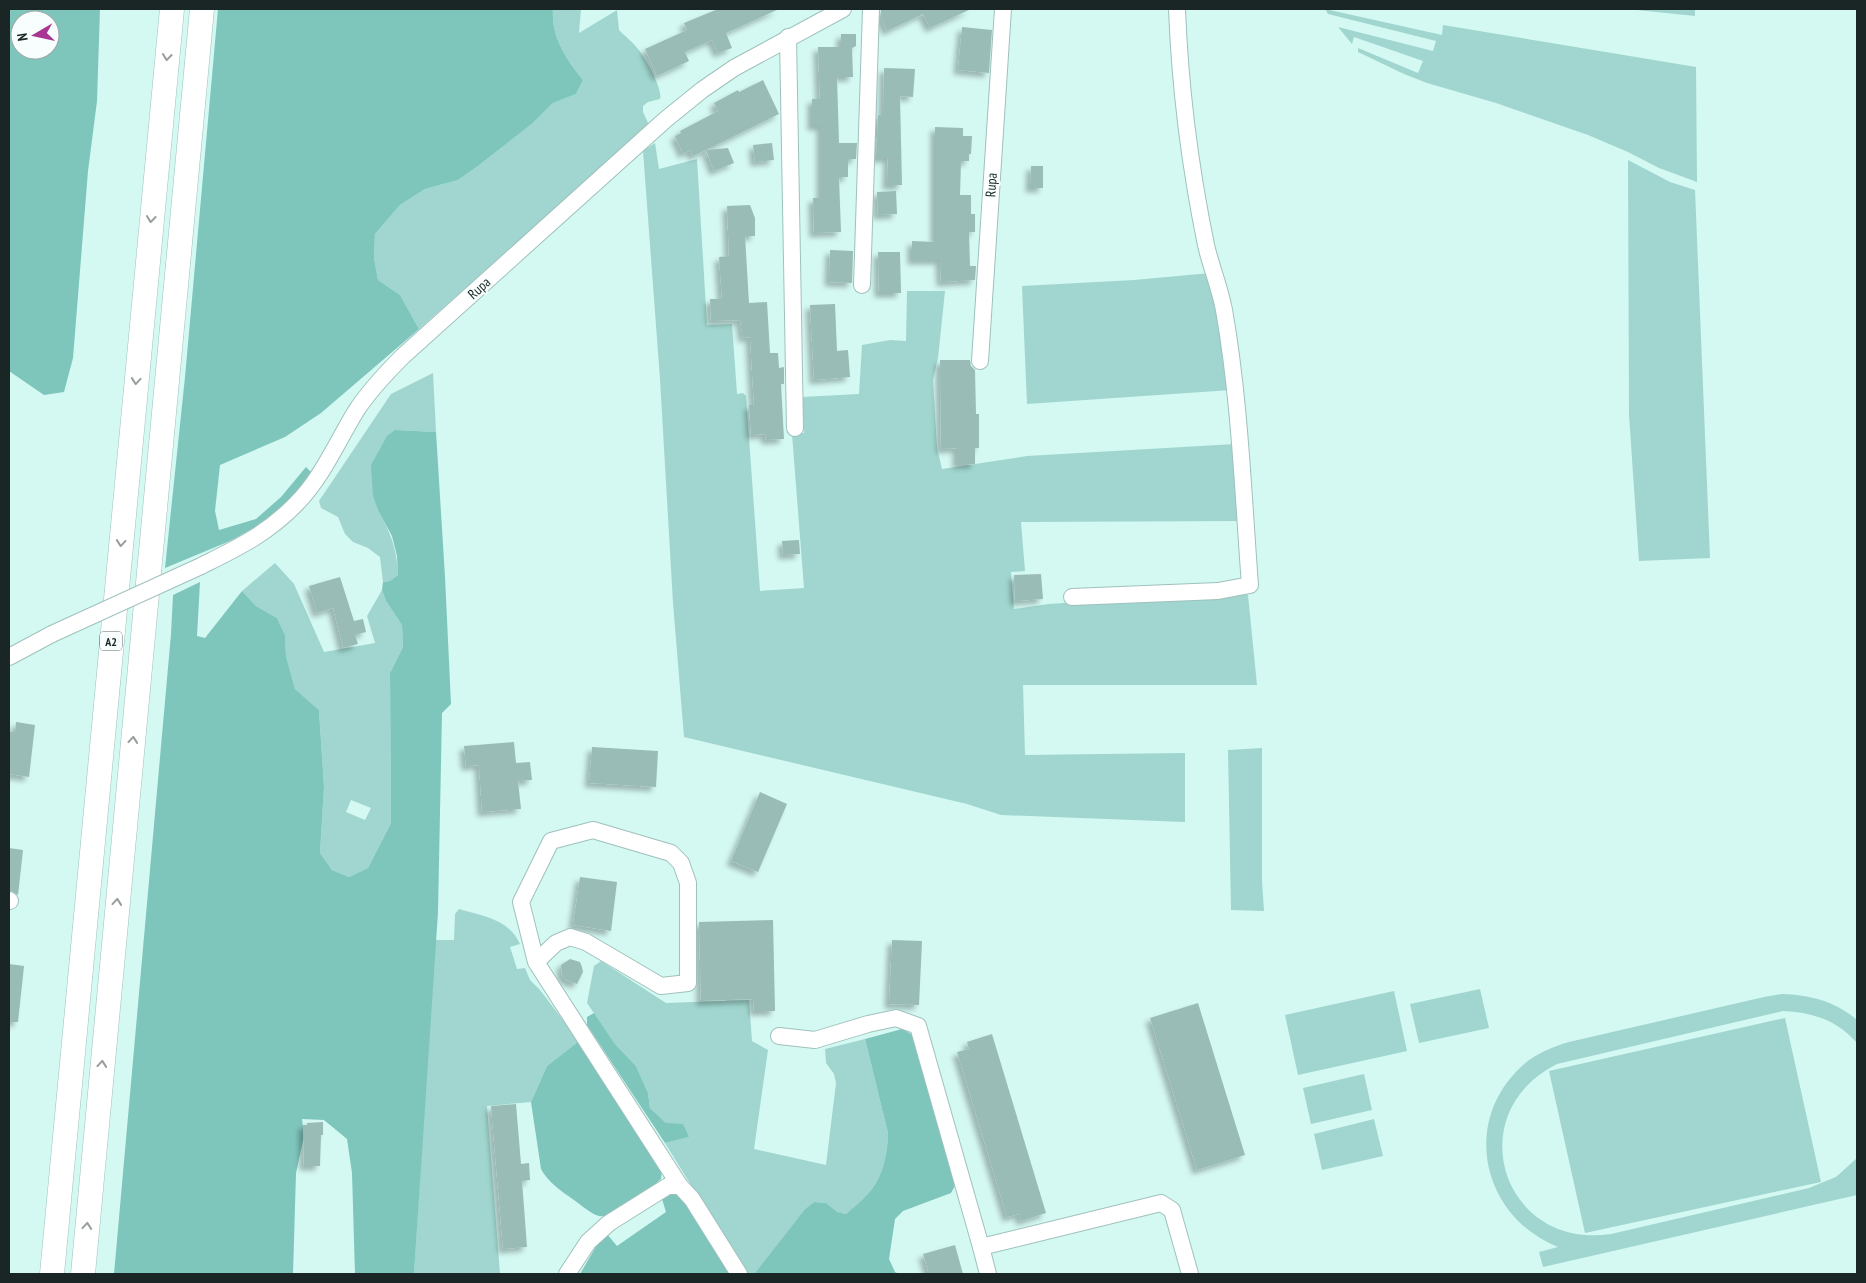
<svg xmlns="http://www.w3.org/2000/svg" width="1866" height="1283" font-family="'PT Sans Narrow',sans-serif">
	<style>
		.green { fill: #a0d6cf; fill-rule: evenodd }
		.forest { fill: #7ec5bc; fill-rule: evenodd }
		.building { fill: #9abcb7; filter: url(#shadow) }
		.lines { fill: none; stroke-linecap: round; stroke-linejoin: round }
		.minor-casing { stroke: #9fc1bd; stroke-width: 18 }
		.highway-casing { stroke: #9fc1bd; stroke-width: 25 }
		.minor { stroke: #fff; stroke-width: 16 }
		.highway { stroke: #fff; stroke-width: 24 }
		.minor-bridge-casing { stroke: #9fc1bd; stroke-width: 18; stroke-linecap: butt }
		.minor-bridge { stroke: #fff; stroke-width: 16 }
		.oneway { stroke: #989d9d }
		.labels { text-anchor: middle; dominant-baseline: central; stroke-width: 4; stroke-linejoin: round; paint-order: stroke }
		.shield { fill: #f7fefd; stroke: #5c6766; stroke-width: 1 }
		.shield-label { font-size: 12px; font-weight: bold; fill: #192625 }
		.street-label { font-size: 14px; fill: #192625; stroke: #f7fefd }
	</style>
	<defs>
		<filter id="shadow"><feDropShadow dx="-4.5" dy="4.5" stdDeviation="2.5" flood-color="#0004"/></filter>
	</defs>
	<rect width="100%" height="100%" fill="#d4f8f2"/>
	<g class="green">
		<path d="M553,9H581L579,33L617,10L619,30C626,37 635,44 641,53C647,61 663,90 660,99L648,102L643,106V112L649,125L419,329L400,295L378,280L374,258L375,234L400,205L425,189L458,180L478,166L533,123L553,103L576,94L583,80C566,59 551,37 553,9Z"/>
		<polygon points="1325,9 1442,35 1443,25 1696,67 1697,182 1659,168 1628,152 1588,135 1496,103 1427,83 1404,74 1358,52 1358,48 1418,73 1423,61 1354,37 1352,44 1338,27 1433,51 1436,41 1328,14"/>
		<polygon points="1627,9 1695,9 1695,16"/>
		<polygon points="655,143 659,169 697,159 707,325 732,324 737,394 743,393 746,396 760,591 804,588 792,434 804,433 802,397 859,394 862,345 890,340 906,341 907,291 945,291 938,358 933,380 937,448 942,469 1027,456 1235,444 1242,521 1021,522 1025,571 1011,572 1014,609 1049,604 1238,591 1248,595 1257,685 1023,685 1025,755 1185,753 1185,822 1001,815 967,804 684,737 673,603 660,379 643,151"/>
		<polygon points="1628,160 1670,182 1695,190 1710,558 1639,561 1629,415"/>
		<polygon points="1211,273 1231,390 1027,404 1022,286 1134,280"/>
		<path d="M433,373L436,432L395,430L379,512C391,534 397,549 398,575L390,581L383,582L380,557L368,548L353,542L345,534L338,517L321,508L319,501L391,394Z"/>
		<path d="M275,563L294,584L324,652L375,643L367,616L382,590L386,601L402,625L403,647L390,673L391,823L368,868L349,877L332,870L320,853L324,787L319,710L295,689L286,656L285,635L277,618L256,606L242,591ZM351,800L371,808L365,820L346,812Z"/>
		<polygon points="1262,748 1262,881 1264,911 1231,910 1228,750"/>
		<path d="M459,909C483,916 509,919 520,944L510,947L517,969L525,968L530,980L540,990L579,1041L547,1066L531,1102L487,1106L500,1274H414L434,951L436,940H454L455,914Z"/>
		<path d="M601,961L666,1003L749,1000L752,1041L768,1050L754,1149L826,1165L836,1083L834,1074L826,1063L825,1049L865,1039L888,1133C888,1151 883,1175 872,1189C865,1198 855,1206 846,1214L836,1212L826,1203L814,1202L805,1209L754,1274H746L665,1143L689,1137L666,1123L650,1108L648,1093L636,1066L615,1044L587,1003L594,966Z"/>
		<polygon points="1480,989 1489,1028 1419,1043 1410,1004"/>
		<polygon points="1394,991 1407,1051 1298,1075 1285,1015"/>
		<path d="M1782,994C1810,995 1835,1001 1857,1020V1043C1838,1021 1813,1012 1783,1011L1557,1064C1459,1113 1502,1250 1611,1234L1809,1188L1836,1177L1857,1158V1195L1543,1267L1539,1252L1558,1247C1483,1217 1460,1123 1522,1066C1535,1054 1552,1047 1569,1042L1764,997Z"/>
		<polygon points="1785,1018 1821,1182 1585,1233 1549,1071"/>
		<polygon points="1364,1074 1372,1110 1311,1124 1303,1088"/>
		<polygon points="1374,1119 1383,1156 1322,1170 1314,1134"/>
	</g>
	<g class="forest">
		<path d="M9,9H100L97,101L88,171L73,358L64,392L44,395L9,371ZM20,20H50V50H20Z"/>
		<path d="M218,9H553C551,37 566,59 583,80L576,94L553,103L533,123L478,166L458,180L425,189L400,205L375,234L374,258L378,280L400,295L419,329L321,413L285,437L220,465L215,511L219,530L256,519L281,497L306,467L311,472L293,498L263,523L230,541L165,568L185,377Z"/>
		<polygon points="395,430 436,432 445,577 451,704 442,713 438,912 414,1274 355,1274 352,1173 347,1139 324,1120 302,1119 304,1136 296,1173 293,1274 114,1274 171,634 173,595 200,582 197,636 205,638 242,591 256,606 277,618 285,635 286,656 295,689 319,710 324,787 320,853 332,870 349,877 368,868 391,823 390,673 403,647 402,625 386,601 382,590 383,582 390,581 398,575 397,556 392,536 379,512 373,496 371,465 387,436"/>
		<polygon points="594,1013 615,1044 636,1066 648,1093 650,1108 666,1123 683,1124 689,1137 665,1143 587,1025 587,1017"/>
		<path d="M902,1029L913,1035L956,1184L951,1193L903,1211L895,1219L889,1259L895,1272L899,1274H754L805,1209L814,1202L826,1203L837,1212L846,1214C855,1206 865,1198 872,1189C883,1175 888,1151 888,1133L865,1039Z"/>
		<path d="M579,1041L662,1168L661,1179C649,1190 613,1223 596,1215C589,1212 581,1205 574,1200C561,1191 548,1182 541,1169L531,1102L547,1066Z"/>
		<polygon points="670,1194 676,1194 685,1201 732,1274 580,1274 598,1243 606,1233 617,1246 666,1212 662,1199"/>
	</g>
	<g class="building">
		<polygon points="718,9 779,9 726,33 732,48 718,53 712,40 685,52 689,61 657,76 645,49 687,30 684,23"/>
		<polygon points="881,9 971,9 930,28 923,14 887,31 881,18"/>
		<polygon points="962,27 992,30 989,73 958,70"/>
		<polygon points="841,34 856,34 856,46 852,48 853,77 837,77 839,143 857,143 856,159 848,159 848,177 839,177 841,232 814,233 813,198 821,198 821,126 812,126 812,99 820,99 818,47 841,47"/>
		<polygon points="884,68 915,69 913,97 900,96 902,185 887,185 888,158 876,158 878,115 883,114"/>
		<polygon points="763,80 779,114 706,150 728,148 734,163 714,171 706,150 693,156 690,150 683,154 675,136 681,133 680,131 718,111 714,103 738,90 739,92"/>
		<polygon points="935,127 963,128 963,136 972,136 971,154 969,154 969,161 961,161 960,195 971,195 971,214 975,214 975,232 969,232 970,266 976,266 975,280 941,282 940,260 912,260 912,241 935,242"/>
		<polygon points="772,143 774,160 755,162 753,145"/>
		<polygon points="1031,166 1043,166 1043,188 1030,188"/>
		<polygon points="896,191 897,214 878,215 877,192"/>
		<polygon points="750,205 755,218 755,236 745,236 749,303 767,302 770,353 778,353 779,368 784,367 784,384 781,384 784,439 766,440 765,434 751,435 749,405 754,405 750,337 743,338 740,320 711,321 710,299 722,299 719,257 729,256 727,206"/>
		<polygon points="830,250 853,251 852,283 829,282"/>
		<polygon points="878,252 900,252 901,293 879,293"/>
		<polygon points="835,304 837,351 848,350 850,377 814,380 810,305"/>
		<polygon points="940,360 970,360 971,366 975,370 976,414 979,414 979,448 975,448 975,464 957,464 957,448 941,449"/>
		<polygon points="799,540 800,554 783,555 782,541"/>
		<polygon points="1041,574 1043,599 1015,601 1014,575"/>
		<polygon points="340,577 354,621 363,619 366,632 355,635 358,644 343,648 333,608 317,613 309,586"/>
		<polygon points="16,722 35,725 29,777 9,774 9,732 15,732"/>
		<polygon points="514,742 516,763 530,762 532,780 518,781 521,809 482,812 479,765 466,766 464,746"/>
		<polygon points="592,747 658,751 656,787 589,783"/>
		<polygon points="760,792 787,804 758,872 731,861"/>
		<polygon points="9,848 23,850 18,895 9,890"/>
		<polygon points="580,877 617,882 611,931 573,925"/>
		<polygon points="773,920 775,1011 754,1011 753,999 701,1001 699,922"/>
		<polygon points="892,940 922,941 919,1005 889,1004"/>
		<polygon points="570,959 580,962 582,967 583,972 577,984 566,980 562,976 561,965"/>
		<polygon points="9,964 24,966 18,1022 9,1022"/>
		<polygon points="1198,1003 1245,1155 1197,1170 1150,1018"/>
		<polygon points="992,1034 1046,1213 1021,1221 1019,1214 1007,1217 957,1052 969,1049 967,1042"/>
		<polygon points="516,1104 521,1164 529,1163 530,1180 522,1181 527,1247 503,1249 491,1106"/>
		<polygon points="323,1122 323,1135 321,1135 320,1166 304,1166 303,1125 307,1125 307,1123"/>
		<polygon points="955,1245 963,1274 929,1274 923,1254"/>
	</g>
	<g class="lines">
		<g class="minor-casing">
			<g id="minor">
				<polyline points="788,37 795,428"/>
				<polyline points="862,285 871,9"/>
				<polyline points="980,361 1003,9"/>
				<path d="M201,566C237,548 267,534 296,504C322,478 337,442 356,411C369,391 386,373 403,356L665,120L702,90L734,68L843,9"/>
				<path d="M1072,597L1218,591L1250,585C1243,494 1240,401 1224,310C1220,288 1211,267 1206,245C1190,167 1180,88 1177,9"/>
				<polyline points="9,657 52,634"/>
				<polyline points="9,900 10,901"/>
				<polyline points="536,962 521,902 551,841 593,830 671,853 681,863 688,883 688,983 661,986 586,942 570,937 556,943 536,962 680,1186"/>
				<polyline points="779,1036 815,1040 868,1024 896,1018 918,1026 981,1247 1161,1203 1172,1210 1190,1274"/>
				<polyline points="981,1247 988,1274"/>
				<polyline points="567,1274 588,1242 609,1223 668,1186 680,1186 692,1199 739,1274"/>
			</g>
		</g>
		<g class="highway-casing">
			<g id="highway">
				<polyline points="52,1274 172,9"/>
				<polyline points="83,1274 202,9"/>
			</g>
		</g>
		<use href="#minor" class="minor"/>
		<use href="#highway" class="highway"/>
		<g class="minor-bridge-casing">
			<polyline id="minor-bridge" points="52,634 201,566"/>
		</g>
		<use href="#minor-bridge" class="minor-bridge"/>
	</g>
	<defs><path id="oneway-chevron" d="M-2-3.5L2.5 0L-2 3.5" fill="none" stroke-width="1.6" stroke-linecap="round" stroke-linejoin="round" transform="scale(1.25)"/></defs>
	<g class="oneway">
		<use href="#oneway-chevron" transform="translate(167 57) rotate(96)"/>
		<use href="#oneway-chevron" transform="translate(151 219) rotate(96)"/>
		<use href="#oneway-chevron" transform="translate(136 381) rotate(95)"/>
		<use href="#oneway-chevron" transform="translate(121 543) rotate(95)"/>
		<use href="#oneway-chevron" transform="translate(133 740) rotate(-85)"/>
		<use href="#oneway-chevron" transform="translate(117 902) rotate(-85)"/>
		<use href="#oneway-chevron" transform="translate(102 1064) rotate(-85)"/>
		<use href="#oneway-chevron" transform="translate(87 1226) rotate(-85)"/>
	</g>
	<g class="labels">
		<rect class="shield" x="100" y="631.5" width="22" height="19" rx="4"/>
		<g class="shield-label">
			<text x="111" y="641">A2</text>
		</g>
		<g class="street-label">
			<text transform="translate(991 185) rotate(-86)">Rupa</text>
			<text transform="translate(479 288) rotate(-42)">Rupa</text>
		</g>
	</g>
	<rect width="1866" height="1283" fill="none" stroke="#192625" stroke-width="20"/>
	<g transform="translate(35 35) rotate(261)"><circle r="24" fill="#f7fefd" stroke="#9ea8a7"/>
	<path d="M0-4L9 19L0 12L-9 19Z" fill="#a83793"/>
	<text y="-8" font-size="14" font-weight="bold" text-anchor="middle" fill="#192625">N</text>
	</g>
</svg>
